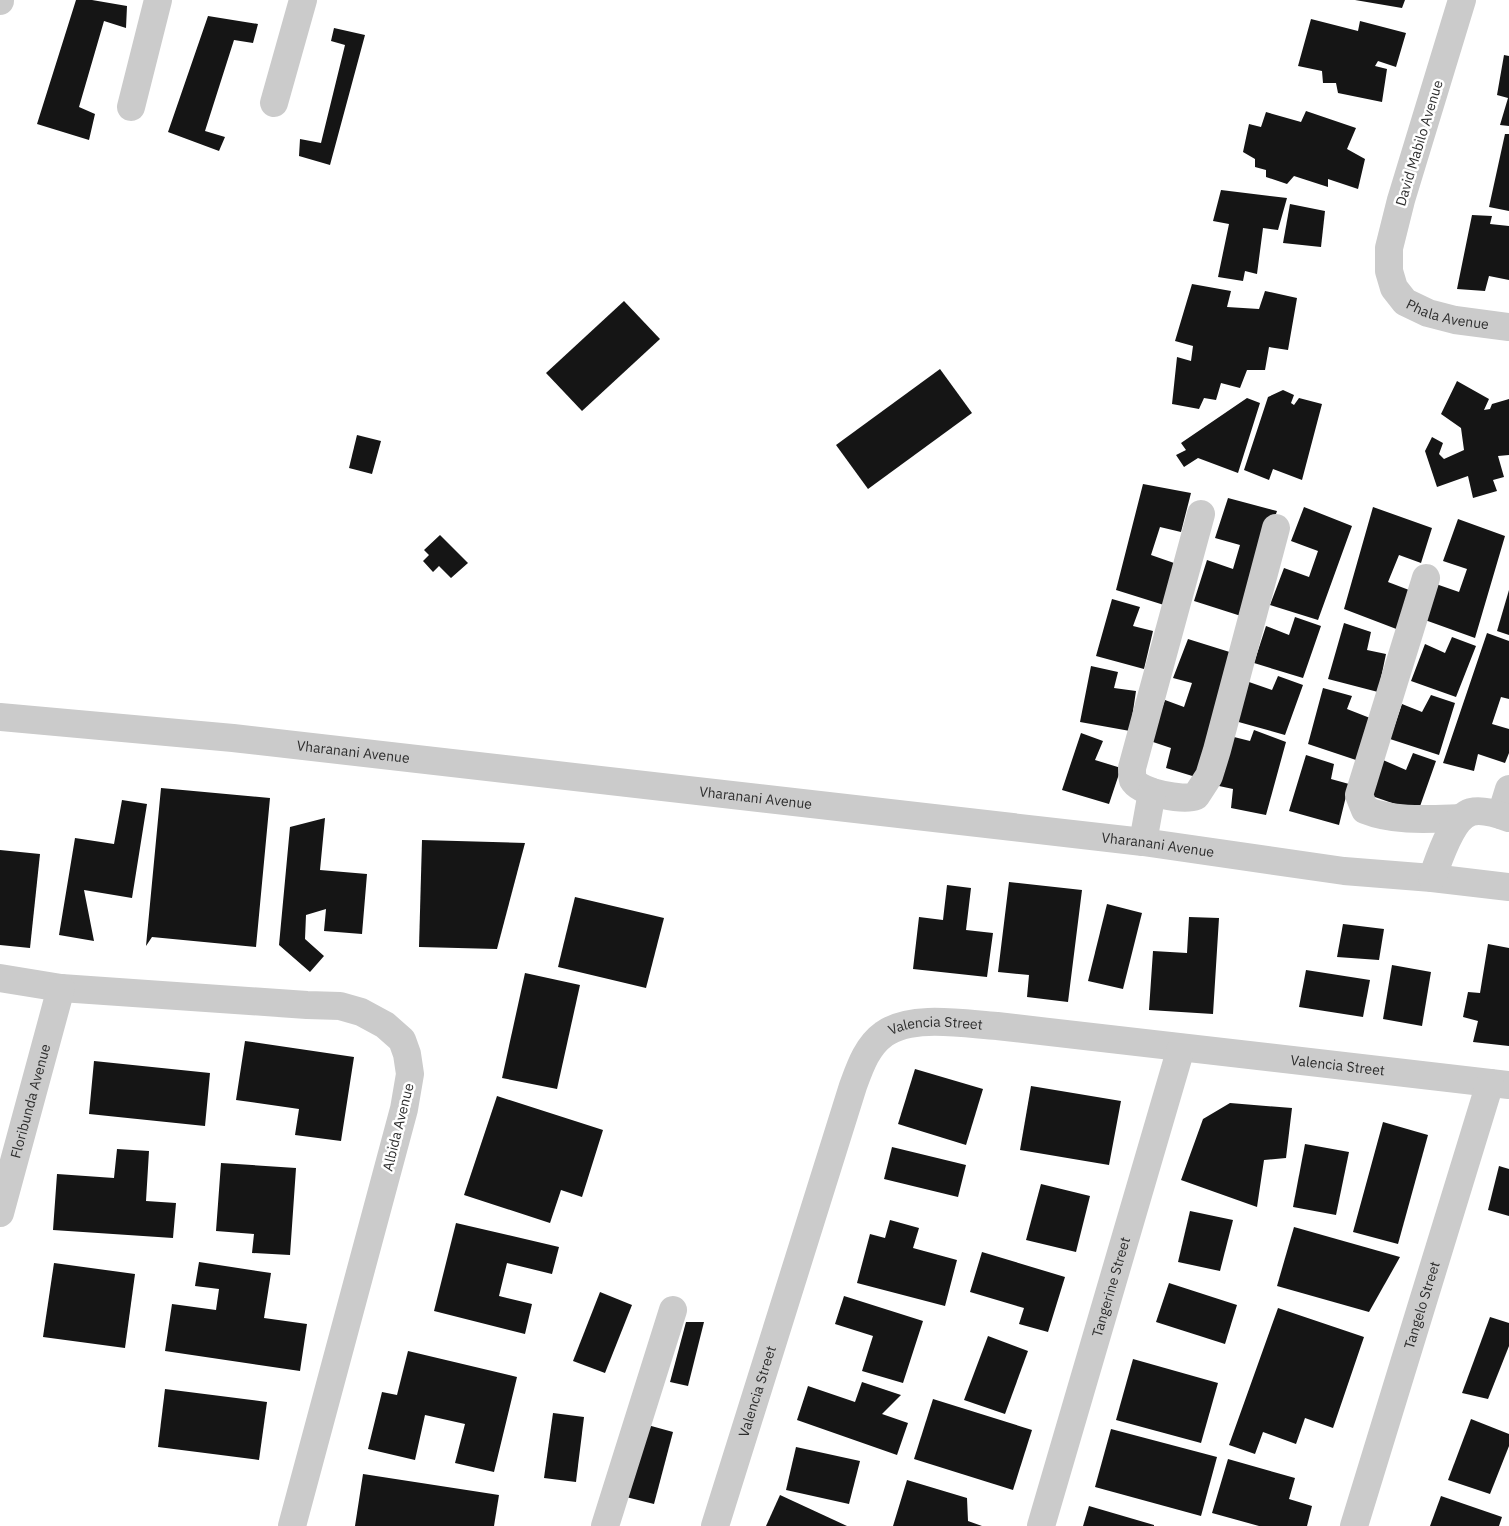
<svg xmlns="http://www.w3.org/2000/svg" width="1509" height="1526" font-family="'IBM Plex Sans',sans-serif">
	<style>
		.building { fill: #151515 }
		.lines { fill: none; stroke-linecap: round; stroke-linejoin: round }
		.minor { stroke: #cbcbcb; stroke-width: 28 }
		.labels { text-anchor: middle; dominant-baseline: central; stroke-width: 5; stroke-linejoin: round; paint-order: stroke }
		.street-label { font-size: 14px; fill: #2e2e2e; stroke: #fff }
	</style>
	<rect width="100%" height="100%" fill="#fff"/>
	<g class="building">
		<polygon points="76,0 92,0 127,6 126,28 104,21 79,107 95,114 89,140 37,124"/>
		<polygon points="1355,0 1405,0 1402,8"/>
		<polygon points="208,16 258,24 253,43 234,40 205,131 225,137 219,151 168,132"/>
		<polygon points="1311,19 1358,31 1360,21 1406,33 1396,67 1378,61 1375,66 1387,69 1382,102 1338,93 1336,83 1323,83 1322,71 1298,66"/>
		<polygon points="334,28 365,35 330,165 299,156 300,139 321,143 345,45 331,41"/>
		<polygon points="1504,55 1509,56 1509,126 1500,125 1508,98 1497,95"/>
		<polygon points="1306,111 1356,128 1347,149 1365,159 1358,189 1328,179 1328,187 1294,176 1287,184 1266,177 1266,170 1255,167 1255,159 1243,152 1249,124 1261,127 1266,112 1301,122"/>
		<polygon points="1505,134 1509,134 1509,211 1489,207"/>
		<polygon points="1221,190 1287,198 1278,230 1263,228 1257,274 1245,271 1243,281 1218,277 1229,224 1213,221"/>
		<polygon points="1290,204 1325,211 1321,247 1283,243"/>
		<polygon points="1472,215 1492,216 1490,224 1509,226 1509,280 1489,276 1485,291 1457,289"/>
		<polygon points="1192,284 1231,291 1227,307 1259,309 1265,291 1297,298 1288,350 1269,347 1265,370 1247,370 1240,388 1221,383 1216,400 1204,398 1199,409 1172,404 1177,357 1191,361 1193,346 1175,341"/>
		<polygon points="624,301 660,339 582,411 546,373"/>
		<polygon points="940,369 972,413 868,489 836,445"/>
		<polygon points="1457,381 1489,399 1484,410 1490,409 1492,404 1509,399 1509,455 1498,456 1504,477 1493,480 1497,491 1473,498 1468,476 1437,487 1425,451 1432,437 1443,443 1439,454 1444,459 1464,450 1461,428 1441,414"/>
		<polygon points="1283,390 1294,395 1291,403 1294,405 1299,398 1322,404 1302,480 1273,469 1269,480 1244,470 1268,397"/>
		<polygon points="1247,398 1260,403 1238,473 1198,458 1184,467 1176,455 1186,450 1181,443"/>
		<polygon points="357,435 381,441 372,474 349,468"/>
		<polygon points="1143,484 1191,493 1181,532 1160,527 1151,555 1174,563 1164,605 1116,590"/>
		<polygon points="1228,498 1277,511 1241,616 1194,601 1207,560 1233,569 1240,545 1215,538"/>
		<polygon points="1304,507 1352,526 1318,620 1270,605 1284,568 1309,577 1318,551 1291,541"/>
		<polygon points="1373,507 1432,528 1421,563 1399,555 1388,582 1409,590 1399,630 1344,609"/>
		<polygon points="1458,519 1505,536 1475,638 1425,620 1436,584 1459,592 1467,569 1443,561"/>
		<polygon points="440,535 468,563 451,578 439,566 433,572 423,561 429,555 424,550"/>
		<polygon points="1509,590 1509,635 1497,631"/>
		<polygon points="1112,599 1140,607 1133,626 1153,631 1144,669 1096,656"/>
		<polygon points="1295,617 1321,626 1303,678 1254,663 1266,626 1289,635"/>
		<polygon points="1344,623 1371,632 1367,650 1386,654 1378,692 1328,679"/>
		<polygon points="1487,633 1509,641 1509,699 1501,697 1492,724 1509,729 1509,753 1505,763 1478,754 1474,771 1443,763"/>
		<polygon points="1452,637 1476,646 1456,697 1411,681 1425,644 1445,653"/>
		<polygon points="1188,639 1236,654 1199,778 1166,768 1171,748 1150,741 1165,700 1184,707 1192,683 1173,678"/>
		<polygon points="1091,666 1118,672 1114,688 1136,691 1130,731 1080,722"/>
		<polygon points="1278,676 1303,685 1285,735 1235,721 1249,682 1272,690"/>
		<polygon points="1323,688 1352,696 1347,709 1370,718 1359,761 1308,744"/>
		<polygon points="1431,695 1455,703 1439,755 1390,739 1402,704 1422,712"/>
		<polygon points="1254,730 1286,742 1266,815 1231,808 1233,789 1219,786 1234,737 1250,741"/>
		<polygon points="1081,733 1103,741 1095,760 1121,768 1109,804 1062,790"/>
		<polygon points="1413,753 1436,761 1418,812 1372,796 1383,760 1406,770"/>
		<polygon points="1306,755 1334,764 1331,779 1349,784 1339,825 1289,811"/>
		<polygon points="161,788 270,798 256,947 152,937 146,946"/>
		<polygon points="122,800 147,804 132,898 84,890 94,941 59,935 75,838 114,844"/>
		<polygon points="325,818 320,870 367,874 362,934 324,931 326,909 306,915 305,939 324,956 310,972 279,945 290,827"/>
		<polygon points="422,840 525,843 497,949 419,947"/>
		<polygon points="0,850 40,854 30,948 0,945"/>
		<polygon points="1009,882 1082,890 1068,1002 1027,997 1029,975 998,972"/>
		<polygon points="947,885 971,888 966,930 993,933 987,977 913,969 919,917 943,920"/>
		<polygon points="575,897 664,918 646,988 558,967"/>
		<polygon points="1107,904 1142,913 1123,989 1088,981"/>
		<polygon points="1189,917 1219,918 1213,1014 1149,1010 1153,951 1187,953"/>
		<polygon points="1343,924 1384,929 1379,960 1337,957"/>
		<polygon points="1488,944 1509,948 1509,1046 1473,1042 1478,1021 1463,1017 1468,992 1480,993"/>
		<polygon points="1392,965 1431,972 1422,1026 1383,1019"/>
		<polygon points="1306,970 1370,980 1363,1017 1299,1007"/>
		<polygon points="525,973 580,985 557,1089 502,1078"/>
		<polygon points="245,1041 354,1057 341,1141 295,1135 299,1109 236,1100"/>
		<polygon points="94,1061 210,1073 205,1126 89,1114"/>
		<polygon points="915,1069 983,1089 966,1145 898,1124"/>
		<polygon points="1031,1086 1121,1101 1109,1165 1020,1150"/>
		<polygon points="497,1096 603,1130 582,1197 561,1190 550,1223 464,1195"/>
		<polygon points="1230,1103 1292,1108 1286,1158 1264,1160 1257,1207 1181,1180 1203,1119"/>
		<polygon points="1383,1122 1428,1135 1398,1244 1353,1232"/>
		<polygon points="1305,1144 1349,1152 1336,1215 1293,1207"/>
		<polygon points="892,1147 966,1165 958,1197 884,1179"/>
		<polygon points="117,1149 149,1151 146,1201 176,1203 173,1238 53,1230 57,1174 114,1178"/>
		<polygon points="221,1163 296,1168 290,1255 252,1253 254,1234 216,1231"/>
		<polygon points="1499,1166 1509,1169 1509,1216 1488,1210"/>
		<polygon points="1041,1184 1090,1196 1076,1252 1026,1240"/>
		<polygon points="1190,1211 1233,1220 1220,1271 1178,1262"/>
		<polygon points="890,1220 919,1228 913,1248 957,1260 945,1306 857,1283 870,1234 885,1238"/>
		<polygon points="456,1223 559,1247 552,1274 507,1263 499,1296 532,1304 525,1334 434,1311"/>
		<polygon points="1294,1227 1400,1257 1369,1312 1277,1286"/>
		<polygon points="982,1252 1065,1277 1048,1332 1019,1324 1024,1308 970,1292"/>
		<polygon points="199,1262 271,1273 264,1318 307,1324 300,1371 165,1351 172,1304 216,1310 219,1289 195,1286"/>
		<polygon points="54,1263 135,1274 125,1348 43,1337"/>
		<polygon points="1169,1283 1237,1305 1225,1344 1156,1322"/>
		<polygon points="600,1292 632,1305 605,1373 573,1361"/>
		<polygon points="844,1296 923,1321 903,1383 862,1371 873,1336 835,1324"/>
		<polygon points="1278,1308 1364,1337 1333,1428 1305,1418 1296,1444 1263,1432 1255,1454 1229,1445"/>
		<polygon points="1490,1317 1509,1323 1509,1346 1488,1399 1462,1393"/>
		<polygon points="686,1322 704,1322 688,1386 670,1382"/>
		<polygon points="988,1336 1028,1351 1005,1414 964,1400"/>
		<polygon points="408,1351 517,1377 494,1472 455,1463 465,1424 425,1415 415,1460 368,1449 382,1392 397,1395"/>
		<polygon points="1133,1359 1218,1383 1201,1443 1116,1420"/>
		<polygon points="862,1382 901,1395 882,1414 908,1423 897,1455 797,1420 808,1386 855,1402"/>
		<polygon points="165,1389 267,1402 259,1460 158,1447"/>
		<polygon points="933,1399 1032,1430 1013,1490 914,1459"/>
		<polygon points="553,1413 584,1417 576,1482 544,1478"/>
		<polygon points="1471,1419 1509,1434 1509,1446 1490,1494 1448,1480"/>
		<polygon points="644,1424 673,1432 654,1504 626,1497"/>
		<polygon points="1111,1429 1217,1457 1201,1516 1095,1487"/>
		<polygon points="796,1447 860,1461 849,1504 786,1490"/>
		<polygon points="1228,1459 1295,1478 1289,1499 1312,1506 1307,1526 1259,1526 1212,1513"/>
		<polygon points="363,1474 499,1495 494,1526 355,1526"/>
		<polygon points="907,1480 967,1498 968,1521 982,1526 893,1526"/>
		<polygon points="780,1495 847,1526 766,1526"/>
		<polygon points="1441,1496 1502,1517 1499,1526 1430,1526"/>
		<polygon points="1089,1506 1154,1525 1154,1526 1083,1526"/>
	</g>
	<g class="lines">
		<g class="minor">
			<path id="s1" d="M1462,0L1401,200L1389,248V271L1394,288L1405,302L1428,313L1455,320L1509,327"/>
			<polyline points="0,1 0,0"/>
			<polyline points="274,103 303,0"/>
			<polyline points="131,107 158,0"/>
			<path d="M1201,514L1132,768C1132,772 1132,777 1133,780C1140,793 1184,801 1196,796L1209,776L1217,750L1276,528"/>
			<path d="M1426,578L1359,795L1365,810C1395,822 1430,819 1461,818"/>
			<path id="s2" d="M0,717L233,738L1143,842L1344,871L1432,878L1509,887"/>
			<polyline points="1501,815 1509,789"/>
			<polyline points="1143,842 1152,792"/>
			<path d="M1432,878C1439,860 1451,818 1471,812C1482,809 1498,814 1509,818"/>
			<polyline points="0,978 61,988 307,1005 340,1006 361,1012 385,1025 402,1040 407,1054 410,1074 404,1109 292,1526"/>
			<path id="s3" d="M0,1213L61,988"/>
			<polyline points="605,1526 673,1310"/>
			<path id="s4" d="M715,1526L853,1086C860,1067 867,1046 884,1034C911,1014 966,1024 997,1026L1509,1085"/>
			<path id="s5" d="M1041,1526L1181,1048"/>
			<path id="s6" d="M1354,1526L1490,1083"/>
		</g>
	</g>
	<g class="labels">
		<g class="street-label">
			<text transform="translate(1419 143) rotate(-73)">David Mabilo Avenue</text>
			<text stroke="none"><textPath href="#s1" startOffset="362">Phala Avenue</textPath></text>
			<text stroke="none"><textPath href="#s2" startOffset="355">Vharanani Avenue</textPath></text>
			<text stroke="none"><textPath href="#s2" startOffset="760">Vharanani Avenue</textPath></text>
			<text stroke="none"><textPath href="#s2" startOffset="1165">Vharanani Avenue</textPath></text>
			<text stroke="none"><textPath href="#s4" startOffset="576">Valencia Street</textPath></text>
			<text stroke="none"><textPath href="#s4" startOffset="981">Valencia Street</textPath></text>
			<text stroke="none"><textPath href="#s3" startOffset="116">Floribunda Avenue</textPath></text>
			<text transform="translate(398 1127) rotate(-76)">Albida Avenue</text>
			<text stroke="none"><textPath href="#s5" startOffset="249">Tangerine Street</textPath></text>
			<text stroke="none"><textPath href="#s6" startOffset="231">Tangelo Street</textPath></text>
			<text stroke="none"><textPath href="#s4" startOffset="141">Valencia Street</textPath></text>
		</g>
	</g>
</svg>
